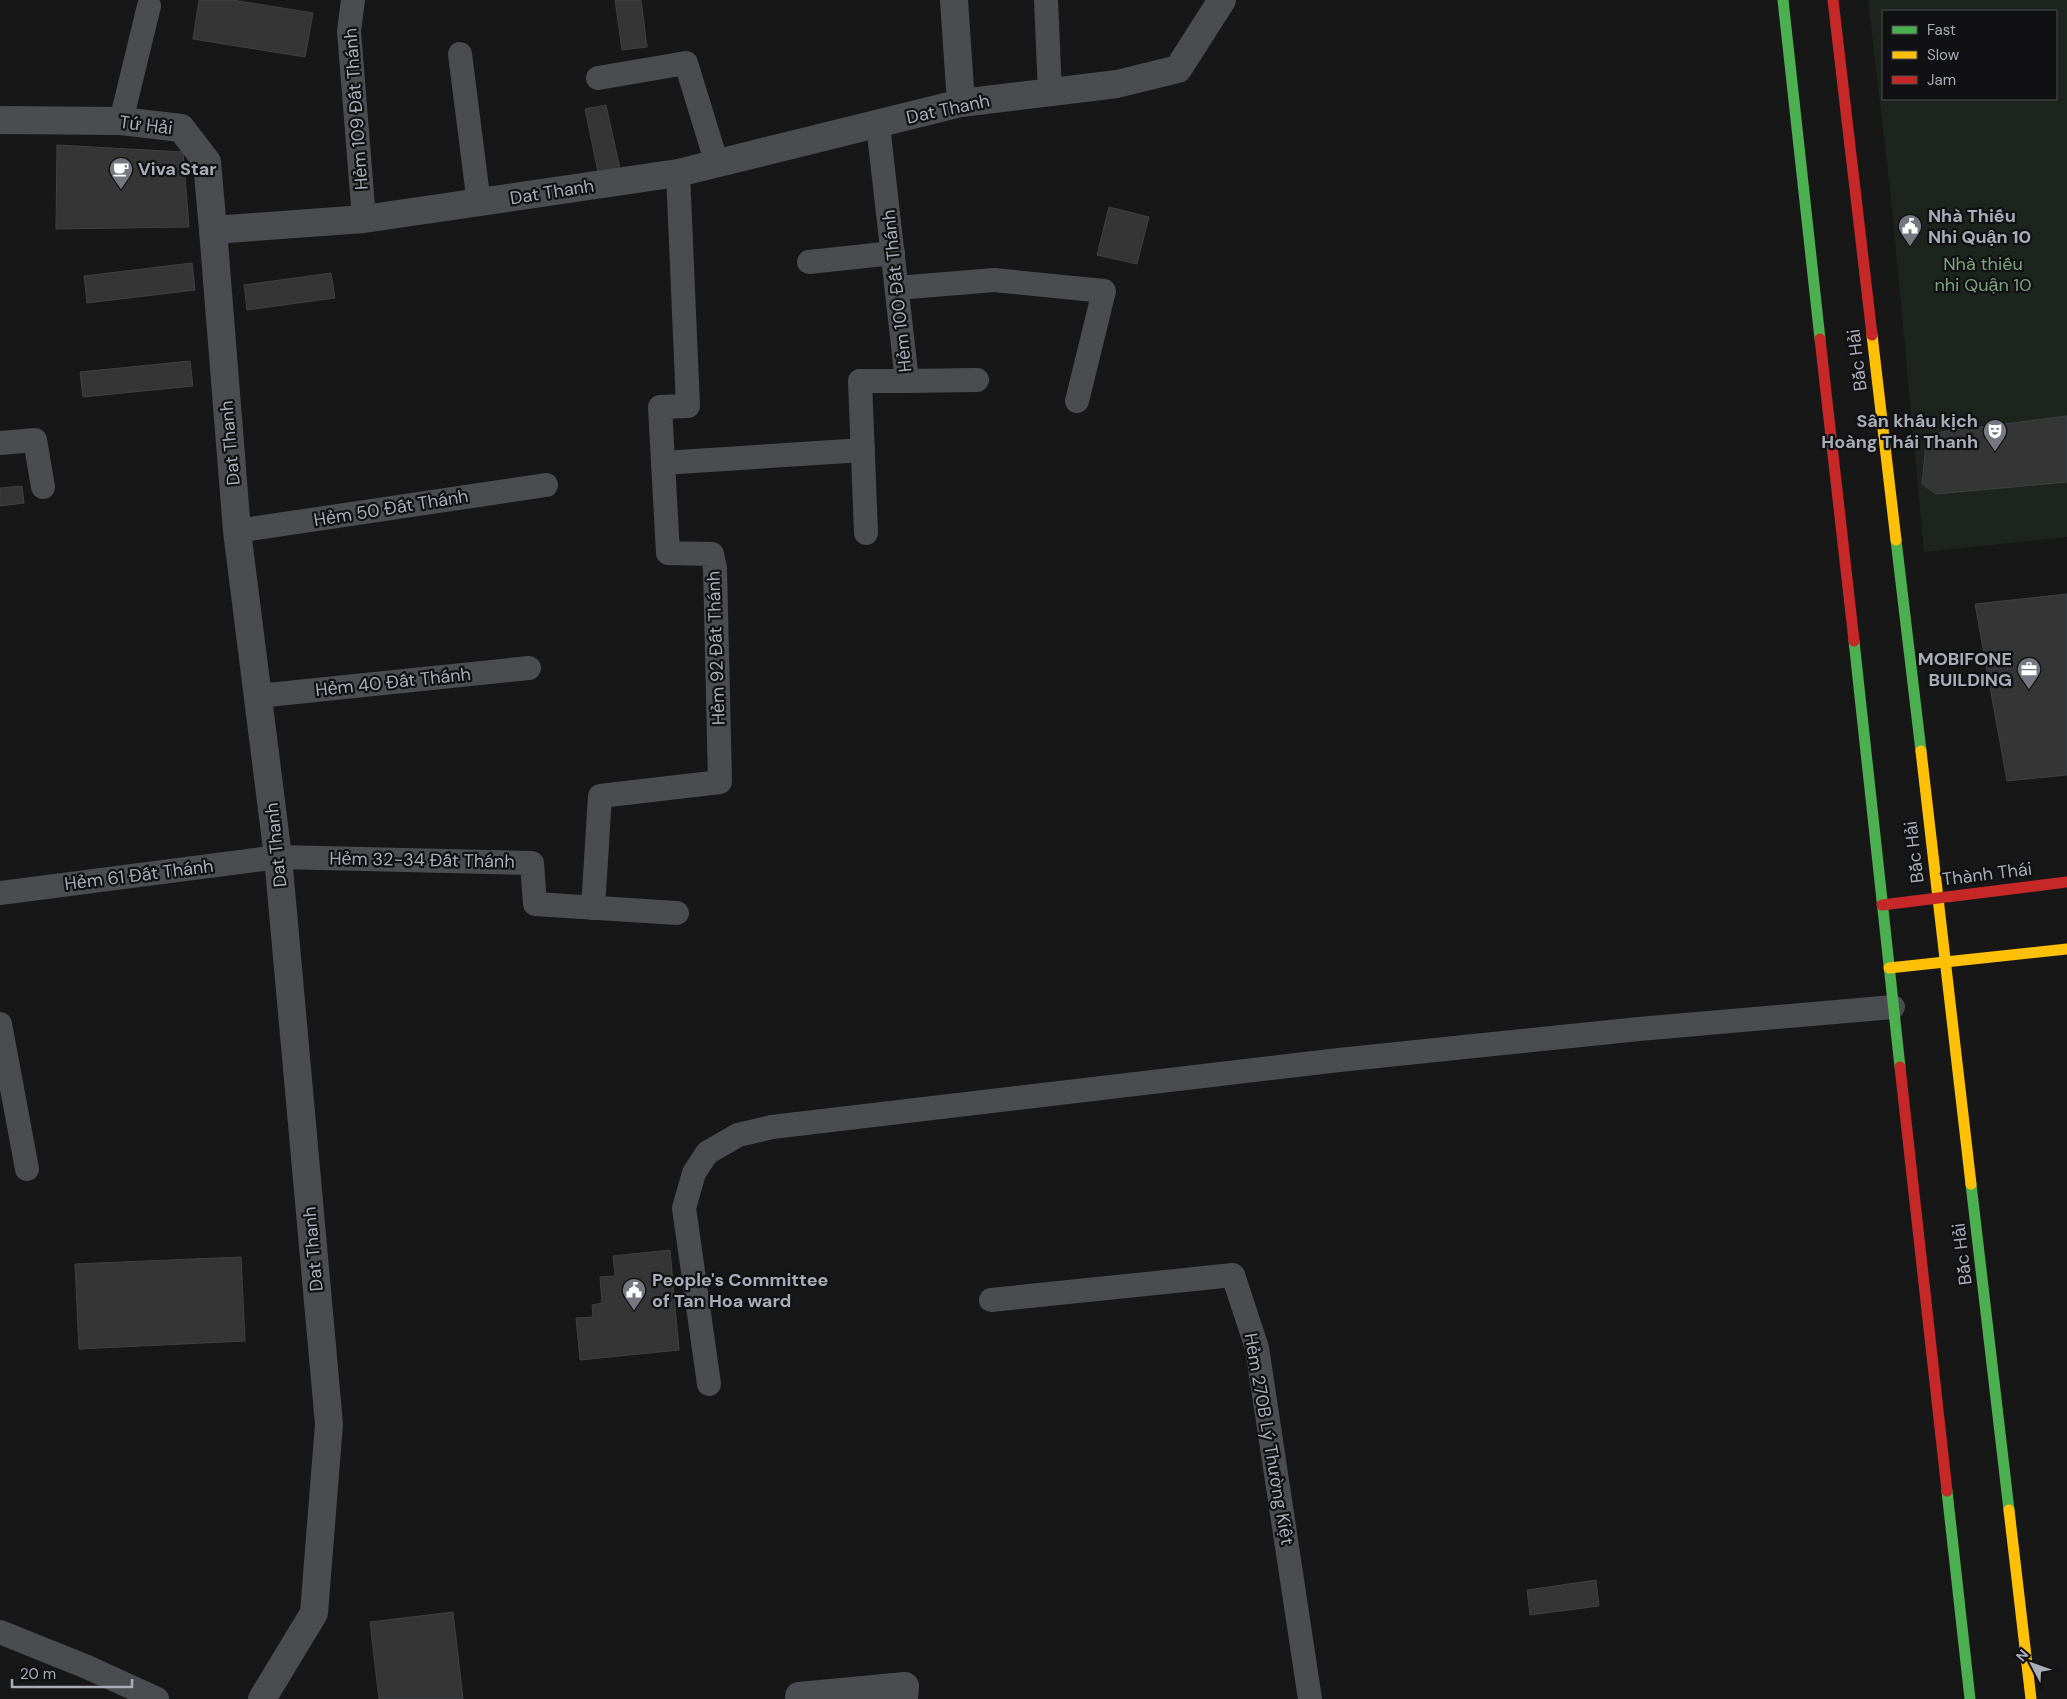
<svg xmlns="http://www.w3.org/2000/svg" width="2067" height="1699" font-family="'DM Sans',sans-serif">
	<style>
		.green { fill: #1d241e; fill-rule: evenodd }
		.building { fill: #353536; stroke: #3f4043 }
		.lines { fill: none; stroke-linecap: round; stroke-linejoin: round }
		.lane { stroke: #4b4c50; stroke-width: 24 }
		.street { stroke: #4b4c50; stroke-width: 28 }
		.fast { stroke: #4caf50; stroke-width: 11 }
		.slow { stroke: #ffc107; stroke-width: 11 }
		.jam { stroke: #c62828; stroke-width: 11 }
		.labels { text-anchor: middle; dominant-baseline: central; stroke-width: 4.5; stroke-linejoin: round; paint-order: stroke }
		.street-label { font-size: 18px; fill: #a8adb8; stroke: #111113 }
		.poi-label { font-size: 18px; font-weight: bold; fill: #a8adb8; stroke: #111113; text-anchor: start }
		.park-label { font-size: 18px; fill: #7fa381; stroke: #111113 }
	</style>
	<rect width="100%" height="100%" fill="#171717"/>
	<path class="green" d="M1868,0H2067V537L1924,552L1891,198ZM1883,11H2056V99H1883Z"/>
	<g class="building">
		<polygon points="199,0 233,0 313,13 305,57 193,39"/>
		<polygon points="615,0 641,0 647,47 622,50"/>
		<polygon points="606,105 621,173 599,177 585,109"/>
		<polygon points="57,145 183,152 189,227 56,229"/>
		<polygon points="1109,207 1149,217 1137,264 1097,255"/>
		<polygon points="192,263 195,290 87,303 84,276"/>
		<polygon points="331,273 335,298 247,310 244,285"/>
		<polygon points="190,361 193,386 83,397 80,372"/>
		<polygon points="2067,416 2067,482 1936,494 1922,484 1926,443 1941,432"/>
		<polygon points="22,486 24,503 0,506 0,488"/>
		<polygon points="2067,594 2067,775 2007,781 1975,604"/>
		<polygon points="670,1250 679,1350 580,1360 576,1318 593,1317 592,1305 602,1303 600,1277 615,1276 613,1256"/>
		<polygon points="241,1257 245,1341 79,1349 75,1264"/>
		<polygon points="1596,1580 1599,1606 1530,1615 1527,1590"/>
		<polygon points="453,1612 463,1699 379,1699 370,1622"/>
	</g>
	<g class="lines">
		<g class="lane">
			<polyline points="353,0 349,31 364,219"/>
			<polyline points="1046,0 1050,92"/>
			<polyline points="460,54 479,204"/>
			<polyline points="598,78 686,63 717,164"/>
			<polyline points="121,121 149,6"/>
			<polyline points="809,262 893,253"/>
			<polyline points="897,288 994,280 1104,291 1077,401"/>
			<polyline points="907,381 977,380"/>
			<polyline points="0,443 35,440 43,487"/>
			<polyline points="663,463 863,450"/>
			<polyline points="237,531 546,485"/>
			<polyline points="866,533 860,381 907,381 878,125"/>
			<polyline points="258,696 529,668"/>
			<polyline points="0,893 278,857 532,863 535,904 677,913"/>
			<polyline points="593,908 600,796 720,782 715,568 712,554 668,553 660,407 688,406 678,173"/>
			<polyline points="0,1024 27,1169"/>
			<polyline points="991,1300 1233,1275 1257,1348 1310,1699"/>
			<polyline points="709,1384 684,1208 694,1173 707,1153 738,1135 772,1127 1339,1060 1639,1029 1893,1007"/>
			<polyline points="0,1632 87,1667 157,1699"/>
		</g>
		<g class="street">
			<polyline points="954,0 961,103"/>
			<polyline points="0,120 121,121 181,128 207,162 213,230"/>
			<polyline points="799,1696 905,1686 904,1699"/>
			<polyline points="262,1699 314,1613 329,1424 278,857 237,531 213,230 364,219 678,173 961,103 1117,84 1178,69 1222,0"/>
		</g>
		<g class="fast">
			<polyline points="1783,0 1820,339"/>
			<polyline points="1896,540 1921,751"/>
			<polyline points="1854,641 1900,1067"/>
			<polyline points="1971,1184 2009,1510"/>
			<polyline points="1947,1491 1970,1699"/>
		</g>
		<g class="slow">
			<polyline points="1872,335 1896,540"/>
			<polyline points="1921,751 1971,1184"/>
			<polyline points="1889,968 2067,949"/>
			<polyline points="2009,1510 2031,1699"/>
		</g>
		<g class="jam">
			<polyline points="1833,0 1872,335"/>
			<polyline points="1820,339 1854,641"/>
			<polyline points="1882,905 2067,882"/>
			<polyline points="1900,1067 1947,1491"/>
		</g>
	</g>
	<defs>
		<g id="cafe-pin" transform="scale(1.25)"><path d="M0 17L-7.5 6A9.5 9.5 0 1 1 7.5 6Z" fill="#757880" stroke="#111113"/><path d="M-5.5-4.5H6V0H3Q3 3.5 0 3.5H-2.5Q-5.5 3.5-5.5 0ZM3-3.2v2h1.7v-2ZM-6 4.5H4V6H-6Z" fill="#fff"/></g>
		<g id="civic-pin" transform="scale(1.25)"><path d="M0 17L-7.5 6A9.5 9.5 0 1 1 7.5 6Z" fill="#757880" stroke="#111113"/><path d="M-.6-6.5H3V-4.5H.6V-3L4-1V1h2V6H-6V1h2V-1L-.6-3ZM-1.2 2.5V6h2.4V2.5Z" fill="#fff"/></g>
		<g id="theatre-pin" transform="scale(1.25)"><path d="M0 17L-7.5 6A9.5 9.5 0 1 1 7.5 6Z" fill="#757880" stroke="#111113"/><path d="M-5-5.5Q0-4 5-5.5V0Q5 5 0 6Q-5 5-5 0ZM-3.3-2.5H-1v1.5H-3.3ZM1-2.5H3.3v1.5H1ZM-2.8 1Q0 5.5 2.8 1Z" fill="#fff"/></g>
		<g id="office-pin" transform="scale(1.25)"><path d="M0 17L-7.5 6A9.5 9.5 0 1 1 7.5 6Z" fill="#757880" stroke="#111113"/><path d="M-6-3h4V-5.5h4V-3h4V5H-6ZM-1-4.5V-3h2v-1.5ZM-6 0V1H6V0Z" fill="#fff"/></g>
	</defs>
	<g fill-rule="evenodd">
		<use href="#cafe-pin" x="121" y="169"/>
		<use href="#civic-pin" x="1910" y="226"/>
		<use href="#theatre-pin" x="1995" y="431"/>
		<use href="#office-pin" x="2029" y="669"/>
		<use href="#civic-pin" x="634" y="1290"/>
	</g>
	<g class="labels">
		<g class="street-label">
			<text transform="translate(356 109) rotate(-94)">Hẻm 109 Đất Thánh</text>
			<text transform="translate(948 109) rotate(-12)">Dat Thanh</text>
			<text transform="translate(146 125) rotate(7)">Tứ Hải</text>
			<text transform="translate(552 192) rotate(-9)">Dat Thanh</text>
			<text transform="translate(897 291) rotate(-96)">Hẻm 100 Đất Thánh</text>
			<text transform="translate(1857 360) rotate(-97)">Bắc Hải</text>
			<text transform="translate(230 443) rotate(-95)">Dat Thanh</text>
			<text transform="translate(391 508) rotate(-9)">Hẻm 50 Đất Thánh</text>
			<text transform="translate(716 648) rotate(-92)">Hẻm 92 Đất Thánh</text>
			<text transform="translate(393 682) rotate(-6)">Hẻm 40 Đất Thánh</text>
			<text transform="translate(276 845) rotate(-96)">Dat Thanh</text>
			<text transform="translate(1914 852) rotate(-97)">Bắc Hải</text>
			<text transform="translate(422 860) rotate(1)">Hẻm 32-34 Đất Thánh</text>
			<text transform="translate(1987 874) rotate(-7)">Thành Thái</text>
			<text transform="translate(139 875) rotate(-7)">Hẻm 61 Đất Thánh</text>
			<text transform="translate(313 1249) rotate(-95)">Dat Thanh</text>
			<text transform="translate(1962 1254) rotate(-97)">Bắc Hải</text>
			<text transform="translate(1269 1439) rotate(80)">Hẻm 270B Lý Thường Kiệt</text>
		</g>
		<g class="poi-label">
			<text x="138" y="169">Viva Star</text>
			<text x="1928" y="216">Nhà Thiếu<tspan x="1928" dy="21">Nhi Quận 10</tspan></text>
			<text x="1978" y="421" text-anchor="end">Sân khấu kịch<tspan x="1978" dy="21">Hoàng Thái Thanh</tspan></text>
			<text x="2012" y="659" text-anchor="end">MOBIFONE<tspan x="2012" dy="21">BUILDING</tspan></text>
			<text x="652" y="1280">People's Committee<tspan x="652" dy="21">of Tan Hoa ward</tspan></text>
		</g>
		<g class="park-label">
			<text x="1983" y="264">Nhà thiếu<tspan x="1983" dy="21">nhi Quận 10</tspan></text>
		</g>
	</g>
	<rect x="1882" y="10" width="175" height="90" fill="#111113" stroke="#4d4f55"/>
	<rect x="1892" y="26" width="25" height="8" fill="#4caf50" stroke="#4d4f55"/>
	<text x="1927" y="35" font-size="15" fill="#a8adb8">Fast</text>
	<rect x="1892" y="51" width="25" height="8" fill="#ffc107" stroke="#4d4f55"/>
	<text x="1927" y="60" font-size="15" fill="#a8adb8">Slow</text>
	<rect x="1892" y="76" width="25" height="8" fill="#c62828" stroke="#4d4f55"/>
	<text x="1927" y="85" font-size="15" fill="#a8adb8">Jam</text>
	<g transform="translate(2032 1664) rotate(311)" stroke="#111113" stroke-width="4" paint-order="stroke">
	<path d="M0-4L9 19L0 12L-9 19Z" fill="#a8adb8"/>
	<text y="-8" font-size="14" font-weight="bold" text-anchor="middle" fill="#a8adb8">N</text>
	</g>
	<path d="M12 1679v8h120v-8" fill="none" stroke="#a8adb8" stroke-width="2.5"/>
	<text x="20" y="1679" font-size="15" fill="#a8adb8" stroke="#111113" stroke-width="4" paint-order="stroke">20 m</text>
</svg>
